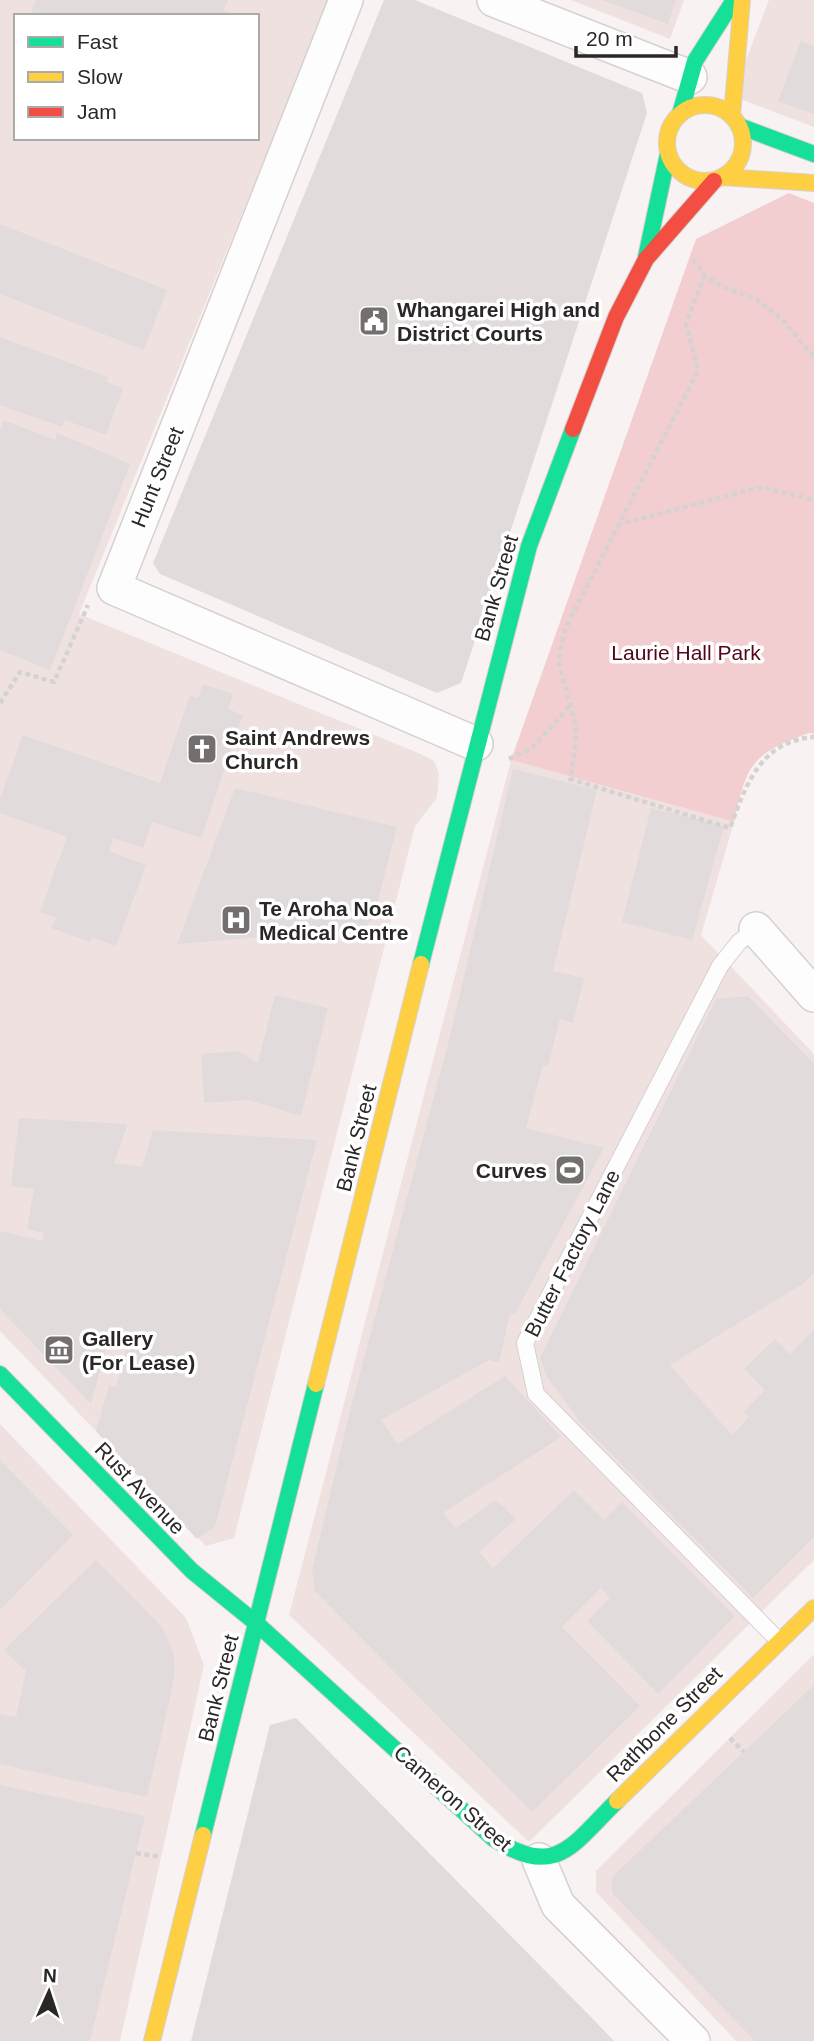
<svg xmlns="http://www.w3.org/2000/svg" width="814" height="2041" font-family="Helvetica,sans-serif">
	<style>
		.built { fill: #f0e1e1; fill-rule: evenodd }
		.green { fill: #f3ced1 }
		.building { fill: #e1dbdb }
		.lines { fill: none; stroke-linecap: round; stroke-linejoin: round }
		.lane-casing { stroke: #d6d0d0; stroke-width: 18 }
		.street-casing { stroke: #d6d0d0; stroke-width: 36 }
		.fast-casing { stroke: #d6d0d0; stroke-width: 18 }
		.slow-casing { stroke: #d6d0d0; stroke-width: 18 }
		.jam-casing { stroke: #d6d0d0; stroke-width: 18 }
		.path { stroke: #d5d2d2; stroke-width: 4.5; stroke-dasharray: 5 3.5; stroke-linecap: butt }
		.lane { stroke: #fefdfd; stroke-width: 16 }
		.street { stroke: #fefdfd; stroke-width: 33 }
		.fast { stroke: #16e098; stroke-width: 16 }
		.slow { stroke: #ffcf43; stroke-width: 16 }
		.jam { stroke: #f24e42; stroke-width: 16 }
		.labels { text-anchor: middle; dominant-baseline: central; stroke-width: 7; stroke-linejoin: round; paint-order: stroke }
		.poi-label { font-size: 21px; font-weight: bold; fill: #2c2727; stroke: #fff; text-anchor: start }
		.street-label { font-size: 21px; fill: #2c2727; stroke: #fff }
		.park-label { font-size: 21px; fill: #53051a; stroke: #fff }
	</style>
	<rect width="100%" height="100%" fill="#f9f2f2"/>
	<g class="built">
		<path d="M0,0H329L79,614L421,754L434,761L439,773L437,798L415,826L234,1538L206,1546L0,1331ZM16,16H257V138H16Z"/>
		<polygon points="571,0 684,0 670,39"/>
		<polygon points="769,0 814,0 814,127 732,96"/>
		<polygon points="511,760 734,822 701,935 814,1054 814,1560 529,1842 289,1615"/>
		<polygon points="0,1424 186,1618 204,1665 120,2041 0,2041"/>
		<polygon points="814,1654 814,2041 736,2041 596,1892 596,1871"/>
	</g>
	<path class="green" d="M789,193L814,203V734L809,733C751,754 747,764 734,822L511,760L696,239Z"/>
	<g class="building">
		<polygon points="36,0 228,0 224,10 237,16 30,16"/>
		<polygon points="384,0 415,0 642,93 647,113 461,683 437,693 160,574 153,563"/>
		<polygon points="602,0 676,0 668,24"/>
		<polygon points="801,41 814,46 814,114 778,101"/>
		<polygon points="0,224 167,290 144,350 0,294"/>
		<polygon points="0,337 108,377 107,382 123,388 106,435 65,420 62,427 0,405"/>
		<polygon points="4,420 55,440 57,433 130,464 50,670 0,650 0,431"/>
		<polygon points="203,684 233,694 228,709 243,715 201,838 152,822 143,848 113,838 109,851 146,865 116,946 92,937 90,942 51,928 56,918 40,912 67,837 0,813 0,799 23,735 160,783 190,695 198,698"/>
		<polygon points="513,769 597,790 553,971 584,978 573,1023 560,1019 548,1066 543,1065 526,1128 604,1148 515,1314 510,1313 499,1363 489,1360 381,1420 398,1444 505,1376 561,1437 443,1513 456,1528 496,1500 516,1519 479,1552 493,1568 574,1490 604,1520 622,1502 735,1616 658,1694 587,1621 610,1598 601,1588 562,1627 640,1706 532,1812 315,1591 312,1570 350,1411 449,1040"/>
		<polygon points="235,788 397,827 373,919 362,929 177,944"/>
		<polygon points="651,808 724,826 692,940 622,922"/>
		<polygon points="275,995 328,1008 301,1116 248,1100 204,1103 201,1054 238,1051 258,1063"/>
		<polygon points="748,996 814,1064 814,1273 804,1283 670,1365 732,1435 749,1417 743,1412 765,1390 744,1369 775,1339 790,1354 814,1330 814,1537 753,1598 581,1423 547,1377 540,1358 716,999"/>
		<polygon points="19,1118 128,1124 114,1163 142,1167 153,1130 317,1140 215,1527 197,1539 96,1431 109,1385 116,1387 130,1332 112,1327 91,1404 0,1309 0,1231 42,1241 44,1233 27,1229 34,1189 11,1186"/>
		<polygon points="0,1460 73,1535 0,1610"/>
		<polygon points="96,1560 163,1628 173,1652 175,1671 170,1698 147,1797 0,1764 0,1714 16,1717 26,1671 4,1650"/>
		<polygon points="814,1685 814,2041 755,2041 612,1893 612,1877"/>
		<polygon points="296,1718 590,2016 614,2041 191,2041 270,1725"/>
		<polygon points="0,1785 145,1816 90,2041 0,2041"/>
	</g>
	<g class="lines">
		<g class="lane-casing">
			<polyline id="lane" points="756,929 739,942 720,966 525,1343 536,1394 779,1641"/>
		</g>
		<g class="street-casing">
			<g id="street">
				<polyline points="346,0 114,588 476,744"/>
				<polyline points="494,0 690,77"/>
				<polyline points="756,929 814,995"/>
				<polyline points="539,1860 558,1905 693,2041"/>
			</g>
		</g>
		<g class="fast-casing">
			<g id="fast">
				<polyline points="680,114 695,61 734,0"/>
				<polyline points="739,126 814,154"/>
				<polyline points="646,257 668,154"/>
				<polyline points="421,964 529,546 573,429"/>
				<path d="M0,1374L192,1571L256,1623L494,1839C557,1879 572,1845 617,1801"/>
				<polyline points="203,1835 316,1384"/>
			</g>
		</g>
		<g class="slow-casing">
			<g id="slow">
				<circle cx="705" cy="143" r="38"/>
				<polyline points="732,115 742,0"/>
				<polyline points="723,177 814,183"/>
				<polyline points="316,1384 421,964"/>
				<polyline points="617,1801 814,1608"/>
				<polyline points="152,2041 203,1835"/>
			</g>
		</g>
		<g class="jam-casing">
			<polyline id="jam" points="573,429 616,317 646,259 714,181"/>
		</g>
		<g class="path">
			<polyline points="693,259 705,275 723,287 756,299 781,318 814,357"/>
			<path d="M705,275L686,323L698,371L566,627L558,661L575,721L576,743L570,779L730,828C746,785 760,741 814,737"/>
			<polyline points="617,525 753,489 765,488 814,500"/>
			<polyline points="0,703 20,672 54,682 88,605"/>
			<polyline points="509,759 532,748 569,707"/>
			<polyline points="730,1738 744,1752"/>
			<polyline points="136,1853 161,1857"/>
		</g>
		<use href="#lane" class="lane"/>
		<use href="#street" class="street"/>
		<use href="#fast" class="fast"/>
		<use href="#slow" class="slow"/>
		<use href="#jam" class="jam"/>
	</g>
	<defs>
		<g id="civic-square" transform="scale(1.575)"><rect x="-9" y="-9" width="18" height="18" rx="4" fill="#746e6e" stroke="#fff"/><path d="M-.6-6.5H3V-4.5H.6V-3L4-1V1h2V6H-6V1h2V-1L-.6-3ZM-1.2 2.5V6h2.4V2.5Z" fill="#fff"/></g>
		<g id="church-square" transform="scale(1.575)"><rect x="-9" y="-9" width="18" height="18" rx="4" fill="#746e6e" stroke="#fff"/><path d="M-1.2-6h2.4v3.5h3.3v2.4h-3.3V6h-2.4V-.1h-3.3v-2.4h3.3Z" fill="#fff"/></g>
		<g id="hospital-square" transform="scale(1.575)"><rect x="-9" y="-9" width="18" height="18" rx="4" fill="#746e6e" stroke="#fff"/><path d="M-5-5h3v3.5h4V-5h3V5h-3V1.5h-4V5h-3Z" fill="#fff"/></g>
		<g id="stadium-square" transform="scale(1.575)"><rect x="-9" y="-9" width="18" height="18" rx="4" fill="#746e6e" stroke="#fff"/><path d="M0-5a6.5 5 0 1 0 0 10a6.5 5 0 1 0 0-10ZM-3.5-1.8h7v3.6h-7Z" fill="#fff"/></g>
		<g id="museum-square" transform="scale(1.575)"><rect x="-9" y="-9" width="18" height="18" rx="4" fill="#746e6e" stroke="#fff"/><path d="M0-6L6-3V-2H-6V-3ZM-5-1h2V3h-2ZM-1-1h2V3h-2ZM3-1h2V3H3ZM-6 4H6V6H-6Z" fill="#fff"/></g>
	</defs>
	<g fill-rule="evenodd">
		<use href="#civic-square" x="374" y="321"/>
		<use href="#church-square" x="202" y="749"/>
		<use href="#hospital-square" x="236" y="920"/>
		<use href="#stadium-square" x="570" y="1170"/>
		<use href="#museum-square" x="59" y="1350"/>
	</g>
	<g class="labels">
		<g class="poi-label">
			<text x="397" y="309">Whangarei High and<tspan x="397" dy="24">District Courts</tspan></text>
			<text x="225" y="737">Saint Andrews<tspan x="225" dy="24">Church</tspan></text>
			<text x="259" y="908">Te Aroha Noa<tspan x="259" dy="24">Medical Centre</tspan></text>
			<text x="547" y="1170" text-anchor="end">Curves</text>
			<text x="82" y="1338">Gallery<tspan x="82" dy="24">(For Lease)</tspan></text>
		</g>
		<g class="street-label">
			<text transform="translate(157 477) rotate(-68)">Hunt Street</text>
			<text transform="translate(496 588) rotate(-74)">Bank Street</text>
			<text transform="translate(356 1138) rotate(-76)">Bank Street</text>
			<text transform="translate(572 1253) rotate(-63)">Butter Factory Lane</text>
			<text transform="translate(140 1488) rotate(46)">Rust Avenue</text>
			<text transform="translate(218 1688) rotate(-76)">Bank Street</text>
			<text transform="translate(664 1724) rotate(-45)">Rathbone Street</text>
			<text transform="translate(453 1798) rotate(41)">Cameron Street</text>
		</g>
		<g class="park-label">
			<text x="686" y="652">Laurie Hall Park</text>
		</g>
	</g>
	<rect x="14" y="14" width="245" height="126" fill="#ffffff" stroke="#aba9a9" stroke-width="2"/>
	<rect x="28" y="37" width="35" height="10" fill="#16e098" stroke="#aba9a9" stroke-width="2"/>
	<text x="77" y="49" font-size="21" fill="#2c2727">Fast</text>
	<rect x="28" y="72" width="35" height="10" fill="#ffcf43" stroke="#aba9a9" stroke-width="2"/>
	<text x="77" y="84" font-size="21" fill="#2c2727">Slow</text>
	<rect x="28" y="107" width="35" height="10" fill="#f24e42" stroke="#aba9a9" stroke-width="2"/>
	<text x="77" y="119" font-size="21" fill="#2c2727">Jam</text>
	<g transform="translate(49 1992) rotate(3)" stroke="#ffffff" stroke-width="5" paint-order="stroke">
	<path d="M0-5L12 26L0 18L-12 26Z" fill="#2c2727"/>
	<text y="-10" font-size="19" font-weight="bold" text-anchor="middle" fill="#2c2727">N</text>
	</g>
	<path d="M576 46v10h100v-10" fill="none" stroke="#2c2727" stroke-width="3.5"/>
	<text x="586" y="46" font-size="21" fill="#2c2727" stroke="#ffffff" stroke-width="5" paint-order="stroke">20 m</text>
</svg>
